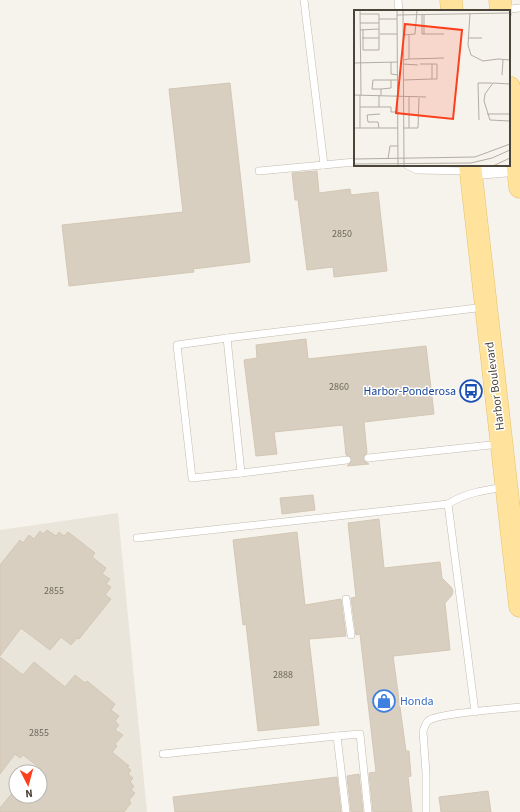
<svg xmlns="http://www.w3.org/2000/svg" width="520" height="812" font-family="'Source Sans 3',sans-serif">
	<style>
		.residential { fill: #eae5da; fill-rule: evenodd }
		.building { fill: #d8cfc1; stroke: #d3c7b4 }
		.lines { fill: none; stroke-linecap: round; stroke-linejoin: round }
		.lane-casing { stroke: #c2bbae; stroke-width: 8 }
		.street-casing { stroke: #c2bbae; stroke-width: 16 }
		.primary-casing { stroke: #e6c16a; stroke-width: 23 }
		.lane { stroke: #fff; stroke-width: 7 }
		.street { stroke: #fff; stroke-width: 15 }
		.primary { stroke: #ffe39c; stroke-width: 22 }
		.labels { text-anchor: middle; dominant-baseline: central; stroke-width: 3; stroke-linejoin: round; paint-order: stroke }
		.number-label { font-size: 10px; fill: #6e675b }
		.street-label { font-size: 12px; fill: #4b4439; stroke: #fff }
		.transit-label { font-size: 12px; fill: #164399; stroke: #fff; text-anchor: end }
		.shop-label { font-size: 12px; fill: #366cbe; stroke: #fff; text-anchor: start }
		.inset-road { fill: none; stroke: #b2ada4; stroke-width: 1 }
		.view { fill: #fc3f1d; fill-opacity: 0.15; stroke: #fc3f1d; stroke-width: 2 }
		.inset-edge { fill: none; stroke: #4b4439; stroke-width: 2 }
	</style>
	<rect width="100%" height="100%" fill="#f6f3ec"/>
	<path class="residential" d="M118,513L147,812H0V530ZM16,772H40V796H16Z"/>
	<g class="building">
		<polygon points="230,83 250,262 193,269 194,272 69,286 62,225 183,212 169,89"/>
		<polygon points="317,171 319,193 350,189 351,195 378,192 387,271 334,277 333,267 307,270 298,200 295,200 292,173"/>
		<polygon points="306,339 308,359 426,346 434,414 364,422 367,453 364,456 363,459 364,461 369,464 347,466 351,462 352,460 351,457 346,455 343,425 274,432 277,454 256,456 244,360 257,358 256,345"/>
		<polygon points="313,495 315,510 282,514 280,498"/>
		<polygon points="379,519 384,568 440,562 442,578 451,587 453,591 452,595 445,603 450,650 393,656 406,751 409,751 411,776 408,777 412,812 373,812 369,773 376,772 360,634 356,635 351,598 356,597 348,523"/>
		<polygon points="47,530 56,536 59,532 64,536 68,532 95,553 92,557 106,568 102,574 110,579 106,584 111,587 105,595 111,599 79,639 77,638 71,645 61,637 50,650 21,628 0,656 0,565 20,540 23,543 29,535 34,539 40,531 43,534"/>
		<polygon points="297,532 305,605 341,599 346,636 309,639 319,725 258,731 246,624 243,625 233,540"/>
		<polygon points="0,657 23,675 34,662 65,687 75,675 85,683 87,681 115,704 111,710 119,716 115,721 119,725 115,730 123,735 115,744 117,746 112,752 129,766 127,767 131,770 128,774 133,778 130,782 134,786 131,790 135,793 129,800 131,803 124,812 0,812 0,808 13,792 16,794 16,796 40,796 40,768 23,755 20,758 15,754 0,774"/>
		<polygon points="359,774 363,812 351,812 347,776"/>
		<polygon points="337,777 341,812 175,812 173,797"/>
		<polygon points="488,791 491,812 441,812 439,797"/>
	</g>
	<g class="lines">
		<g class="lane-casing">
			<g id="lane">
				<polyline points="304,0 324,165"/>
				<polyline points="398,0 399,11"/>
				<polyline points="502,10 520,8"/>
				<polyline points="407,165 417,170 469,171"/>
				<polyline points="259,171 355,162"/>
				<polyline points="227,338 177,345 192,478 241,473"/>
				<polyline points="368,458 500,444"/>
				<polyline points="347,460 241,473 227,338 485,307"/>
				<polyline points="137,538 448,504"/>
				<polyline points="346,599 351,635"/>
				<path d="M475,712L448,504C465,493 485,490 505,487"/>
				<polyline points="163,754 337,736"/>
				<polyline points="346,812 337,736 360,734 368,812"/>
				<path d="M426,812V772L423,732C424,728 425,724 428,721C438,713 504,709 520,707"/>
			</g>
		</g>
		<g class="street-casing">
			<polyline id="street" points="471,172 520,168"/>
		</g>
		<g class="primary-casing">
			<g id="primary">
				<polyline points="451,0 452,11"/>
				<polyline points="500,0 501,11"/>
				<polyline points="509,87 520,187"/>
				<polyline points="470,165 520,606"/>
			</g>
		</g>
		<use href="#lane" class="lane"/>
		<use href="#street" class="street"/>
		<use href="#primary" class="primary"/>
	</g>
	<defs>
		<g id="bus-ring" transform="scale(1.15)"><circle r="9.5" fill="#fff" stroke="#1a4fb4" stroke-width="1.5"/><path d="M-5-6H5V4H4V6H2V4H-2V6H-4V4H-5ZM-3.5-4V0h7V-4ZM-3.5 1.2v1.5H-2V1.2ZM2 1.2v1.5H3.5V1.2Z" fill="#1a4fb4"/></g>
		<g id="shop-ring" transform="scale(1.15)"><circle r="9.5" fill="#fff" stroke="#3f7fe0" stroke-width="1.5"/><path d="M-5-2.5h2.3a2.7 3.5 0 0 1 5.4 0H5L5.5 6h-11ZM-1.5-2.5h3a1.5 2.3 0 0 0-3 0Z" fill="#3f7fe0"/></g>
	</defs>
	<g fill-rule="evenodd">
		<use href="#bus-ring" x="471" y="391"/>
		<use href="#shop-ring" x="384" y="701"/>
	</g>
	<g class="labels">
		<g class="number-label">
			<text x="342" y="234">2850</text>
			<text x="339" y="387">2860</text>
			<text x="54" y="591">2855</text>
			<text x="283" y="675">2888</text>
			<text x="39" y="733">2855</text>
		</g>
		<g class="street-label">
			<text transform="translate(495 386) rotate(-97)">Harbor Boulevard</text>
		</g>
		<g class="transit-label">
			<text x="456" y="391">Harbor-Ponderosa</text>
		</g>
		<g class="shop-label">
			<text x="400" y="701">Honda</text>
		</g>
	</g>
	<g transform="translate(354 10)">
		<rect width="156" height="156" fill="#f6f3ec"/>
		<path class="inset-road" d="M6,0L7,85M43,0L44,156M49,0L50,156M116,3L114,35L117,45L129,51L144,49L156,50M6,4H25V13M68,4V24H70V4M43,5L156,3M25,9H43M6,13H25V19M6,20L25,19V40H9V19M26,24H43M70,24H90M49,25L61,24L63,0M8,28H25M114,28H128M55,49L90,48M49,50L55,49V25M37,52V64L44,65M0,53L44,52M49,54L64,55M148,65L149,50M78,69H83V54H78M50,70L78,69V54H66M156,74L139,73L131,84L130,91L136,110L156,111M27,79H18L19,70H37M0,85L72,87M6,85V118M27,85V79L37,78V70H44M55,86V118M6,97H25V85M25,97H37V102H43M133,104H156M125,110L124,73H138M0,118H44M25,118L24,112H14L13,105L26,104M49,118H64L65,88M0,149L121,147L156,134M34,149L36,136H44M0,154L117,153L138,148L156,140M139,156L156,148"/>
		<path class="view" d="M51,14L108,20L99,109L42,103Z"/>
		<rect width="156" height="156" class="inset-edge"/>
	</g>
	<g transform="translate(28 784) rotate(174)"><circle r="19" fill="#ffffff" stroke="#b7b4b0"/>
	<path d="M0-3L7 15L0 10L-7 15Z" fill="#fc3f1d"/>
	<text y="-6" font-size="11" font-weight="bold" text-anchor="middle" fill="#4b4439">N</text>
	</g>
</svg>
